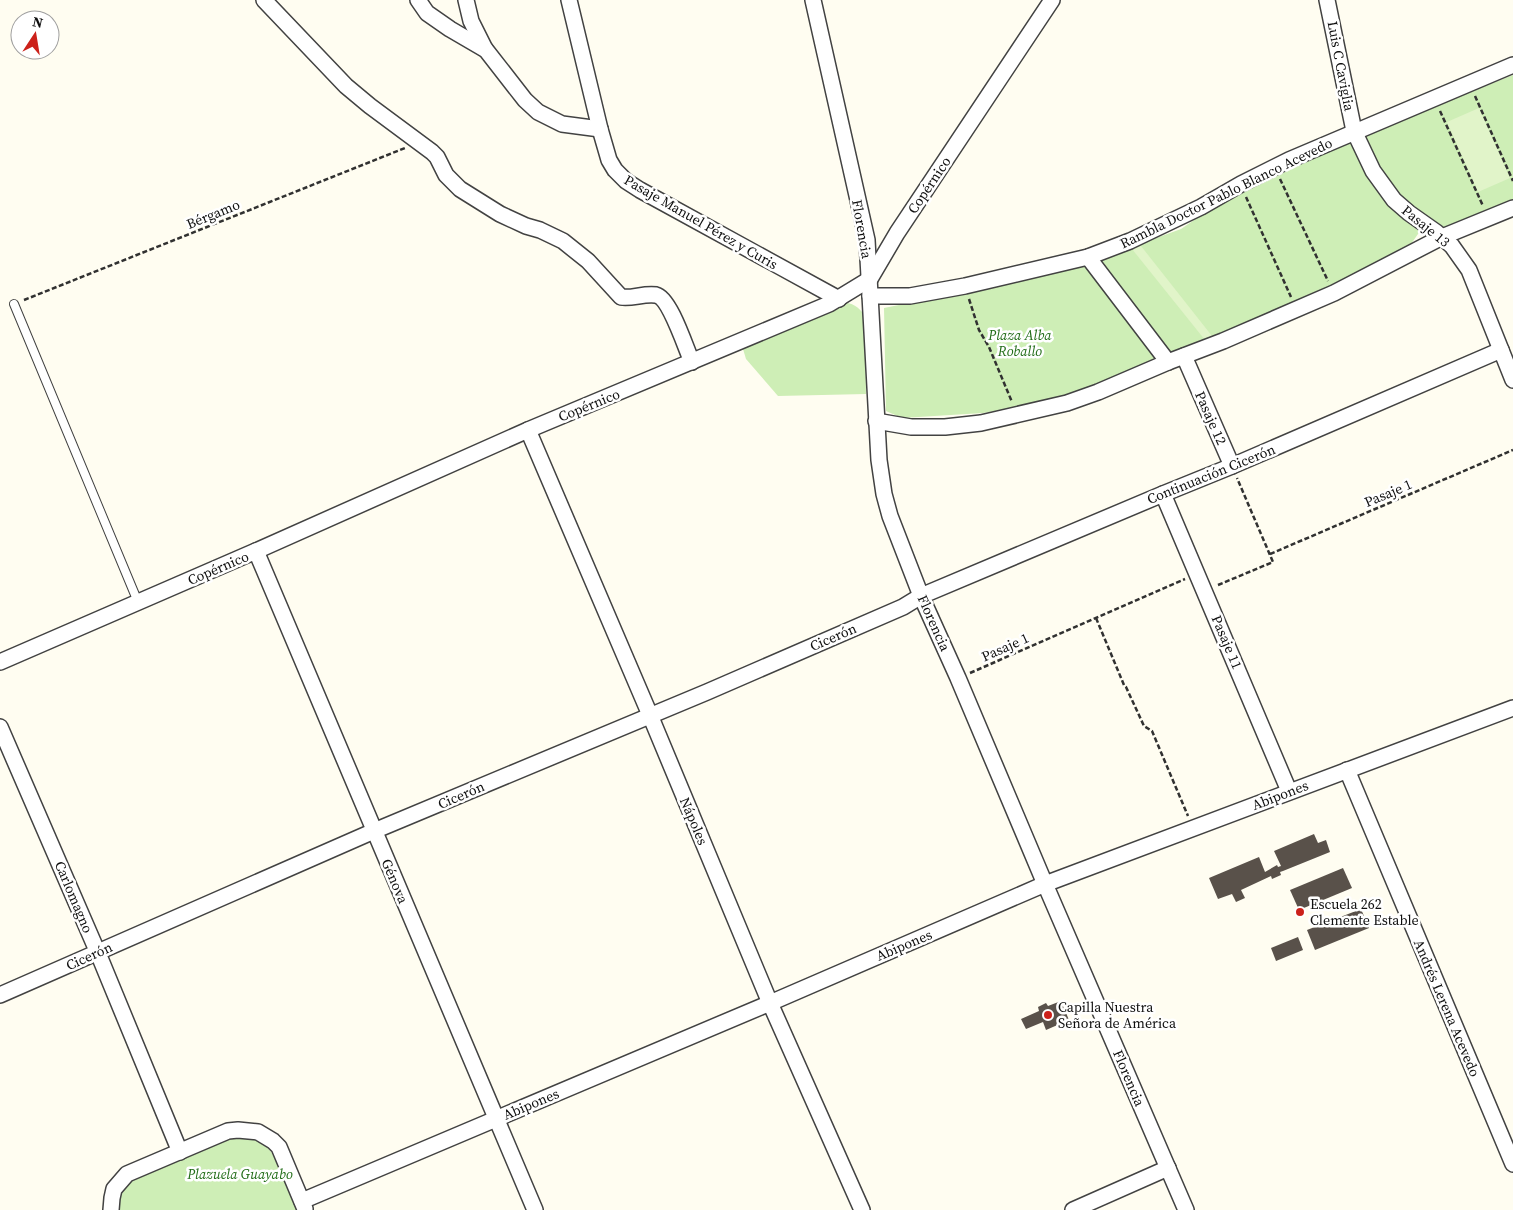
<svg xmlns="http://www.w3.org/2000/svg" width="1513" height="1210" font-family="'Source Serif 4',serif">
	<style>
		.green { fill: #ceeeb6 }
		.pitch { fill: #e1f4c9 }
		.building { fill: #59514a }
		.lines { fill: none; stroke-linecap: round; stroke-linejoin: round }
		.service-casing { stroke: #424242; stroke-width: 10 }
		.minor-casing { stroke: #424242; stroke-width: 18 }
		.path { stroke: #313131; stroke-width: 2.5; stroke-dasharray: 5 2.5; stroke-linecap: butt }
		.service { stroke: #fff; stroke-width: 8 }
		.minor { stroke: #fff; stroke-width: 15 }
		.poi-dot { fill: #cc211a; stroke: #fff; stroke-width: 2 }
		.labels { text-anchor: middle; dominant-baseline: central; stroke-width: 5; stroke-linejoin: round; paint-order: stroke }
		.street-label { font-size: 14px; fill: #0f0f0f; stroke: #fff }
		.park-label { font-size: 14px; font-style: italic; fill: #226d18; stroke: #fff }
		.poi-label { font-size: 14px; fill: #0f0f0f; stroke: #fff; text-anchor: start }
	</style>
	<rect width="100%" height="100%" fill="#fffdf1"/>
	<g class="green">
		<polygon points="1513,75 1513,202 1447,228 1439,227 1418,234 1411,244 1356,274 1179,353 1086,390 1036,404 983,413 902,418 886,411 884,308 949,295 1112,254 1181,229 1213,207 1351,140"/>
		<path d="M841,302C853,303 858,306 865,316L866,394L778,396L746,359L743,349Z"/>
		<path d="M233,1137C240,1137 251,1136 257,1139C277,1148 288,1190 297,1210H116C119,1198 122,1191 130,1182L211,1145Z"/>
	</g>
	<g class="pitch">
		<polygon points="1479,108 1510,178 1478,192 1447,122"/>
		<polygon points="1141,246 1212,336 1205,340 1132,249"/>
	</g>
	<g class="building">
		<polygon points="1314,834 1318,843 1326,840 1330,852 1283,871 1280,872 1281,875 1272,879 1271,876 1241,890 1245,898 1236,902 1232,894 1218,899 1209,878 1259,857 1265,872 1277,865 1278,867 1281,866 1274,851"/>
		<polygon points="1343,868 1352,888 1299,910 1290,890"/>
		<polygon points="1361,909 1369,928 1315,950 1307,930"/>
		<polygon points="1298,937 1303,950 1276,961 1271,948"/>
		<polygon points="1061,1001 1069,1020 1046,1030 1043,1022 1026,1029 1021,1019 1039,1011 1038,1007 1046,1003 1048,1006"/>
	</g>
	<g class="lines">
		<g class="service-casing">
			<polyline id="service" points="14,304 138,602"/>
		</g>
		<g class="minor-casing">
			<g id="minor">
				<path d="M264,0L346,86L370,106L432,152L437,157L446,175L460,189L500,214L526,226L540,230L563,241L588,261L621,297C632,299 644,293 656,295C670,298 686,349 692,362"/>
				<polyline points="418,0 427,13 450,29 486,50 525,100 538,112 562,124 600,129"/>
				<polyline points="466,0 471,21 485,49"/>
				<polyline points="569,0 600,129 609,160 615,170 626,181 640,190 839,299"/>
				<polyline points="813,0 867,240 879,460 884,494 890,516 921,596 958,678 1045,884 1186,1210"/>
				<polyline points="1327,0 1354,131 1373,171 1394,200 1409,213 1436,232 1452,246 1469,270 1513,380"/>
				<polyline points="1088,257 1168,362"/>
				<polyline points="870,296 910,296 965,286 1088,257 1130,241 1201,207 1241,184 1289,160 1513,65"/>
				<polyline points="1184,356 1232,466"/>
				<polyline points="876,421 911,427 945,427 981,423 1067,403 1098,392 1168,362 1223,341 1334,293 1442,237 1513,208"/>
				<polyline points="528,430 650,715 770,1003 862,1210"/>
				<polyline points="1163,494 1289,791"/>
				<polyline points="256,551 535,1210"/>
				<polyline points="0,662 256,551 528,430 829,304 870,279 897,233 1052,0"/>
				<polyline points="0,727 98,953 180,1152"/>
				<polyline points="1347,770 1513,1164"/>
				<polyline points="0,995 374,831 707,692 903,607 921,596 1163,494 1232,466 1501,350"/>
				<polyline points="302,1201 770,1003 1045,884 1513,708"/>
				<polyline points="111,1210 112,1198 114,1189 127,1174 228,1131 238,1130 258,1132 273,1141 279,1147 305,1209"/>
				<polyline points="1073,1210 1168,1168"/>
			</g>
		</g>
		<g class="path">
			<polyline points="1475,96 1513,181"/>
			<polyline points="1440,111 1483,206"/>
			<polyline points="1280,179 1328,281"/>
			<polyline points="1246,197 1291,297"/>
			<polyline points="969,299 979,330 989,347 1012,402"/>
			<polyline points="24,300 405,148"/>
			<polyline points="1270,554 1513,450"/>
			<polyline points="1218,585 1273,562 1237,478"/>
			<polyline points="1096,618 1124,685 1126,687 1144,726 1152,731 1188,816"/>
			<polyline points="970,673 1185,579"/>
		</g>
		<use href="#service" class="service"/>
		<use href="#minor" class="minor"/>
	</g>
	<g class="poi-dot">
		<circle cx="1300" cy="912" r="5"/>
		<circle cx="1048" cy="1015" r="5"/>
	</g>
	<g class="labels">
		<g class="street-label">
			<text transform="translate(1341 66) rotate(79)">Luis C Caviglia</text>
			<text transform="translate(929 185) rotate(-56)">Copérnico</text>
			<text transform="translate(1226 193) rotate(-26)">Rambla Doctor Pablo Blanco Acevedo</text>
			<text transform="translate(213 214) rotate(-22)">Bérgamo</text>
			<text transform="translate(701 222) rotate(30)">Pasaje Manuel Pérez y Curis</text>
			<text transform="translate(1426 226) rotate(39)">Pasaje 13</text>
			<text transform="translate(862 229) rotate(80)">Florencia</text>
			<text transform="translate(589 405) rotate(-22)">Copérnico</text>
			<text transform="translate(1211 418) rotate(66)">Pasaje 12</text>
			<text transform="translate(1211 474) rotate(-22)">Continuación Cicerón</text>
			<text transform="translate(1388 493) rotate(-23)">Pasaje 1</text>
			<text transform="translate(218 568) rotate(-23)">Copérnico</text>
			<text transform="translate(934 623) rotate(66)">Florencia</text>
			<text transform="translate(833 637) rotate(-23)">Cicerón</text>
			<text transform="translate(1227 642) rotate(67)">Pasaje 11</text>
			<text transform="translate(1005 647) rotate(-24)">Pasaje 1</text>
			<text transform="translate(461 795) rotate(-23)">Cicerón</text>
			<text transform="translate(1280 795) rotate(-21)">Abipones</text>
			<text transform="translate(694 821) rotate(67)">Nápoles</text>
			<text transform="translate(395 881) rotate(67)">Génova</text>
			<text transform="translate(74 897) rotate(67)">Carlomagno</text>
			<text transform="translate(904 945) rotate(-23)">Abipones</text>
			<text transform="translate(89 956) rotate(-24)">Cicerón</text>
			<text transform="translate(1447 1008) rotate(67)">Andrés Lerena Acevedo</text>
			<text transform="translate(1129 1078) rotate(67)">Florencia</text>
			<text transform="translate(531 1104) rotate(-23)">Abipones</text>
		</g>
		<g class="park-label">
			<text x="1020" y="335">Plaza Alba<tspan x="1020" dy="16">Roballo</tspan></text>
			<text x="240" y="1174">Plazuela Guayabo</text>
		</g>
		<g class="poi-label">
			<text x="1310" y="904">Escuela 262<tspan x="1310" dy="16">Clemente Estable</tspan></text>
			<text x="1058" y="1007">Capilla Nuestra<tspan x="1058" dy="16">Señora de América</tspan></text>
		</g>
	</g>
	<g transform="translate(35 35) rotate(12)"><circle r="24" fill="#ffffff" stroke="#9f9f9f"/>
	<path d="M0-4L9 19L0 12L-9 19Z" fill="#cc211a"/>
	<text y="-8" font-size="14" font-weight="bold" text-anchor="middle" fill="#0f0f0f">N</text>
	</g>
</svg>
